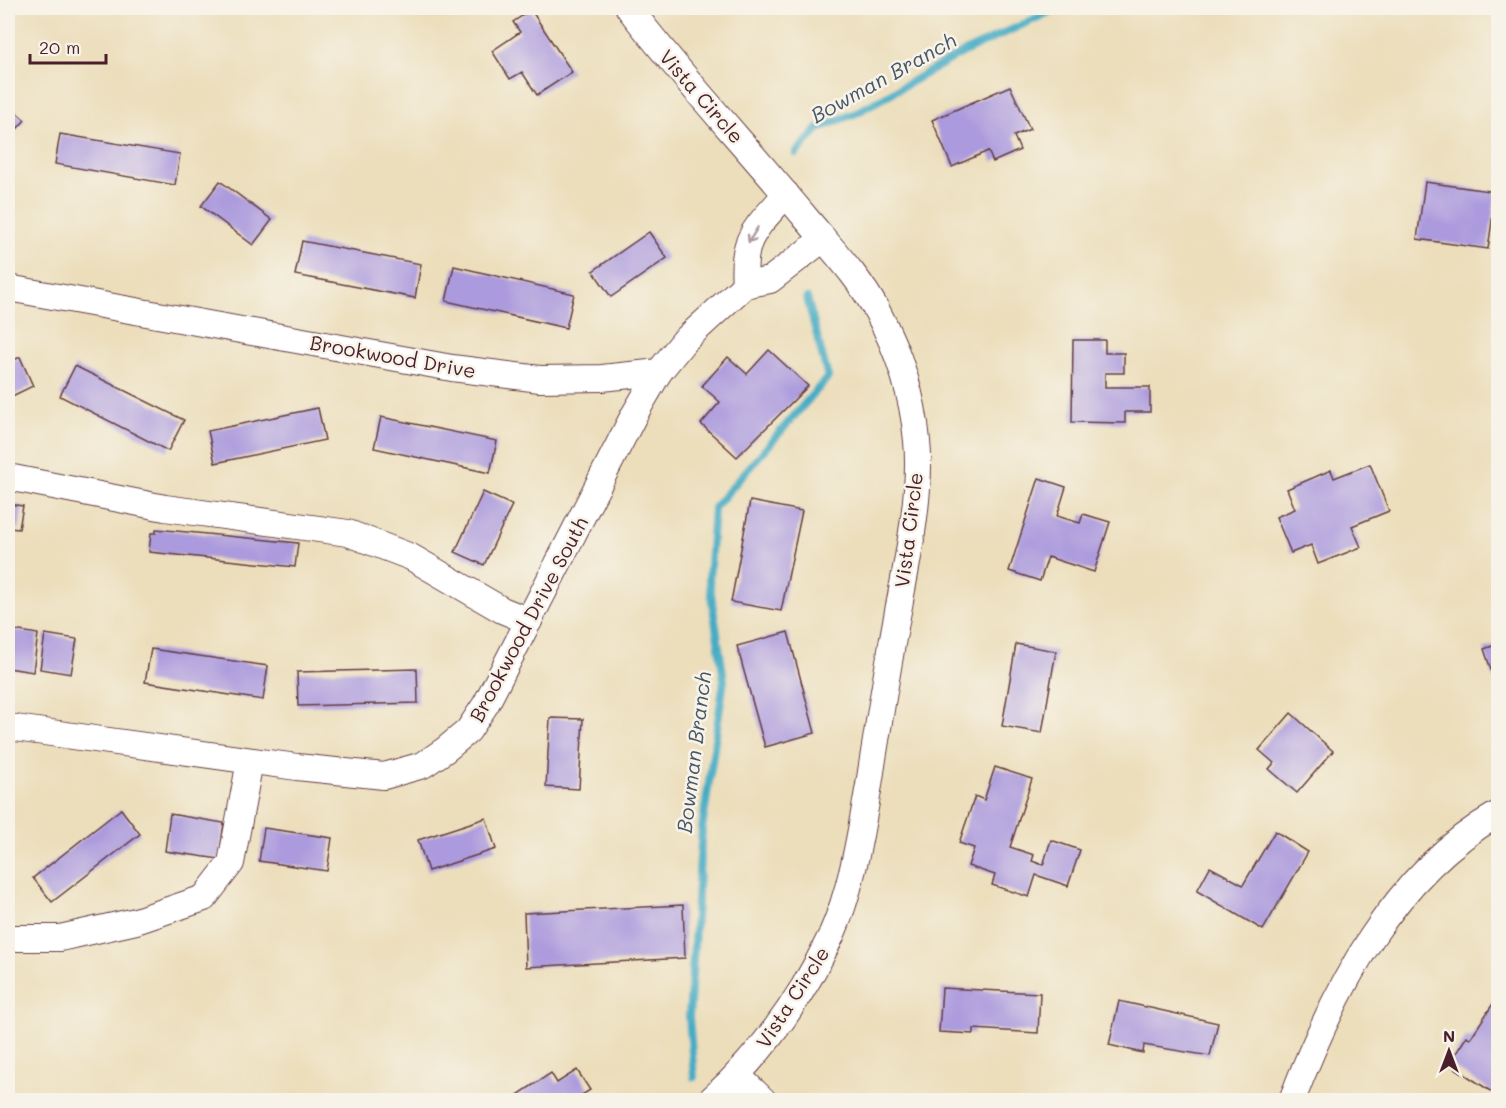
<svg xmlns="http://www.w3.org/2000/svg" width="1506" height="1108" font-family="Mali,sans-serif">
	<style>
		.lines { fill: none; stroke-linecap: round; stroke-linejoin: round }
		.stream { stroke: #45acc4; stroke-width: 8 }
		.building { fill: #ab9add }
		.minor-casing { stroke: #623c41; stroke-width: 28 }
		.minor { stroke: #fff; stroke-width: 26 }
		.oneway { stroke: #ae9aa0 }
		.labels { text-anchor: middle; dominant-baseline: central; stroke-width: 5; stroke-linejoin: round; paint-order: stroke }
		.street-label { font-size: 20px; fill: #4a1f2b; stroke: #f7f3e8 }
		.water-label { font-size: 21px; font-style: italic; fill: #485768; stroke: #f7f3e8 }
	</style>
	<rect width="100%" height="100%" fill="#f7f3e8"/>
	<filter id="ink" filterUnits="userSpaceOnUse"><feTurbulence type="fractalNoise" baseFrequency=".0167" numOctaves="2"/><feDisplacementMap in="SourceGraphic" scale="12" xChannelSelector="R" yChannelSelector="G"/><feConvolveMatrix kernelMatrix="1 2 1 2 8 2 1 2 1" color-interpolation-filters="sRGB"/></filter>
	<filter id="wash" filterUnits="userSpaceOnUse"><feTurbulence type="fractalNoise" baseFrequency=".008" numOctaves="4" result="noise"/><feDisplacementMap in="SourceGraphic" scale="24" xChannelSelector="R" yChannelSelector="G"/><feGaussianBlur stdDeviation="1.35" result="paint"/><feColorMatrix in="noise" values="0 0 0 0 0 0 0 0 0 0 0 0 0 0 0 0 0 1.4 0 .05"/><feComposite in="paint" operator="in"/></filter>
	<g filter="url(#wash)">
		<rect width="100%" height="100%" fill="#ecdebb"/>
		<g class="lines">
			<g class="stream">
				<polyline points="796,153 819,128 856,113 964,52 1058,8"/>
				<polyline points="694,1077 689,1017 702,829 724,680 709,580 714,508 828,377 807,298"/>
			</g>
		</g>
		<g id="blocks">
			<g class="building">
				<polygon points="531,10 572,72 537,95 522,72 510,79 492,51 520,32 513,22"/>
				<polygon points="1010,86 1030,129 1014,136 1020,150 993,162 988,151 952,167 932,120"/>
				<polygon points="8,105 25,120 8,139"/>
				<polygon points="60,134 180,154 175,185 55,164"/>
				<polygon points="220,181 272,220 253,245 201,206"/>
				<polygon points="1425,182 1496,192 1488,249 1417,239"/>
				<polygon points="649,232 667,258 611,297 593,271"/>
				<polygon points="302,241 421,264 415,298 295,275"/>
				<polygon points="454,266 574,294 566,328 446,301"/>
				<polygon points="1073,340 1105,340 1105,353 1124,353 1124,373 1105,373 1105,387 1150,387 1150,412 1125,412 1125,423 1072,422"/>
				<polygon points="769,350 808,386 737,457 701,424 720,402 702,386 728,357 747,374"/>
				<polygon points="20,357 33,386 8,398 8,363"/>
				<polygon points="75,366 184,420 168,451 60,396"/>
				<polygon points="318,408 325,440 215,463 208,431"/>
				<polygon points="381,417 497,441 490,473 374,448"/>
				<polygon points="1370,464 1389,511 1352,526 1361,547 1318,564 1311,545 1291,553 1276,517 1295,509 1287,489 1331,470 1334,478"/>
				<polygon points="1039,478 1066,487 1057,516 1080,523 1083,514 1110,522 1094,572 1048,557 1040,581 1009,571"/>
				<polygon points="483,492 512,505 484,565 455,552"/>
				<polygon points="750,501 802,511 781,611 731,602"/>
				<polygon points="8,504 23,506 19,529 8,528"/>
				<polygon points="156,529 298,543 295,567 149,552 151,533 156,533"/>
				<polygon points="8,629 38,634 33,672 8,668"/>
				<polygon points="788,632 815,733 765,747 737,646"/>
				<polygon points="45,634 77,639 71,674 40,669"/>
				<polygon points="1016,644 1056,651 1042,733 1002,726"/>
				<polygon points="1498,644 1498,685 1496,685 1484,649"/>
				<polygon points="151,649 268,666 263,700 145,682"/>
				<polygon points="417,669 418,703 298,706 297,672"/>
				<polygon points="1291,713 1333,751 1297,793 1269,769 1274,763 1259,750"/>
				<polygon points="550,718 583,719 579,789 546,787"/>
				<polygon points="995,767 1032,779 1010,847 1034,855 1032,861 1043,865 1051,840 1080,850 1068,886 1036,875 1029,897 992,885 995,875 968,866 974,848 959,843 975,796 984,800"/>
				<polygon points="121,809 140,834 52,902 33,878"/>
				<polygon points="170,814 224,823 219,859 165,851"/>
				<polygon points="486,818 496,849 428,871 418,840"/>
				<polygon points="264,828 332,838 327,871 259,861"/>
				<polygon points="1275,831 1308,852 1263,930 1197,891 1210,867 1243,885"/>
				<polygon points="683,905 685,958 526,967 524,913"/>
				<polygon points="942,988 1040,993 1038,1033 974,1029 974,1034 939,1032"/>
				<polygon points="1498,996 1498,1096 1449,1064 1467,1036 1470,1039"/>
				<polygon points="1119,1001 1218,1023 1210,1056 1144,1045 1143,1053 1109,1045"/>
				<polygon points="577,1070 590,1090 574,1100 510,1100 551,1073 557,1083"/>
			</g>
		</g>
	</g>
	<g filter="url(#ink)">
		<use href="#blocks" fill-opacity="0" stroke="#623c41" stroke-width="1.5"/>
		<g class="lines">
			<g class="minor-casing">
				<g id="minor">
					<path d="M629,8C684,80 747,147 805,217C830,247 859,277 877,311C898,350 913,396 917,441C923,499 902,585 892,644C884,691 876,738 869,785C860,836 852,889 831,936C802,997 761,1055 711,1100"/>
					<path d="M745,285C741,236 756,229 786,194"/>
					<polyline points="8,288 452,368 540,379 602,378 659,372 684,341 745,285 770,280 823,239"/>
					<polyline points="8,477 165,508 348,533 411,557 502,610 529,621"/>
					<polyline points="8,727 297,767 384,776 423,765 445,750 468,731 486,704 634,415 659,372"/>
					<polyline points="8,938 60,938 136,921 204,898 231,863 250,761"/>
					<polyline points="738,1076 763,1100"/>
					<path d="M1292,1100C1334,991 1392,874 1498,814"/>
				</g>
			</g>
			<use href="#minor" class="minor"/>
		</g>
		<defs><path id="oneway-shaft" d="M-6 0H5M1.5-3L5.5 0L1.5 3" fill="none" stroke-width="1.6" stroke-linecap="round" stroke-linejoin="round" transform="scale(1.5)"/></defs>
		<use class="oneway" href="#oneway-shaft" transform="translate(753 235) rotate(121)"/>
	</g>
	<g class="labels">
		<g class="street-label">
			<text transform="translate(702 96) rotate(49)">Vista Circle</text>
			<text transform="translate(393 356) rotate(10)">Brookwood Drive</text>
			<text transform="translate(908 530) rotate(-83)">Vista Circle</text>
			<text transform="translate(528 619) rotate(-62)">Brookwood Drive South</text>
			<text transform="translate(792 997) rotate(-57)">Vista Circle</text>
		</g>
		<g class="water-label">
			<text transform="translate(883 77) rotate(-29)">Bowman Branch</text>
			<text transform="translate(693 752) rotate(-83)">Bowman Branch</text>
		</g>
	</g>
	<rect width="1506" height="1108" fill="none" stroke="#f7f3e8" stroke-width="30"/>
	<g transform="translate(1449 1051)" stroke="#f7f3e8" stroke-width="4.5" paint-order="stroke">
	<path d="M0-4.5L10 22L0 15L-10 22Z" fill="#4a1f2b"/>
	<text y="-9" font-size="16" font-weight="bold" text-anchor="middle" fill="#4a1f2b">N</text>
	</g>
	<path d="M30 54v9h76v-9" fill="none" stroke="#4a1f2b" stroke-width="3"/>
	<text x="39" y="54" font-size="18" fill="#4a1f2b" stroke="#f7f3e8" stroke-width="4.5" paint-order="stroke">20 m</text>
</svg>
